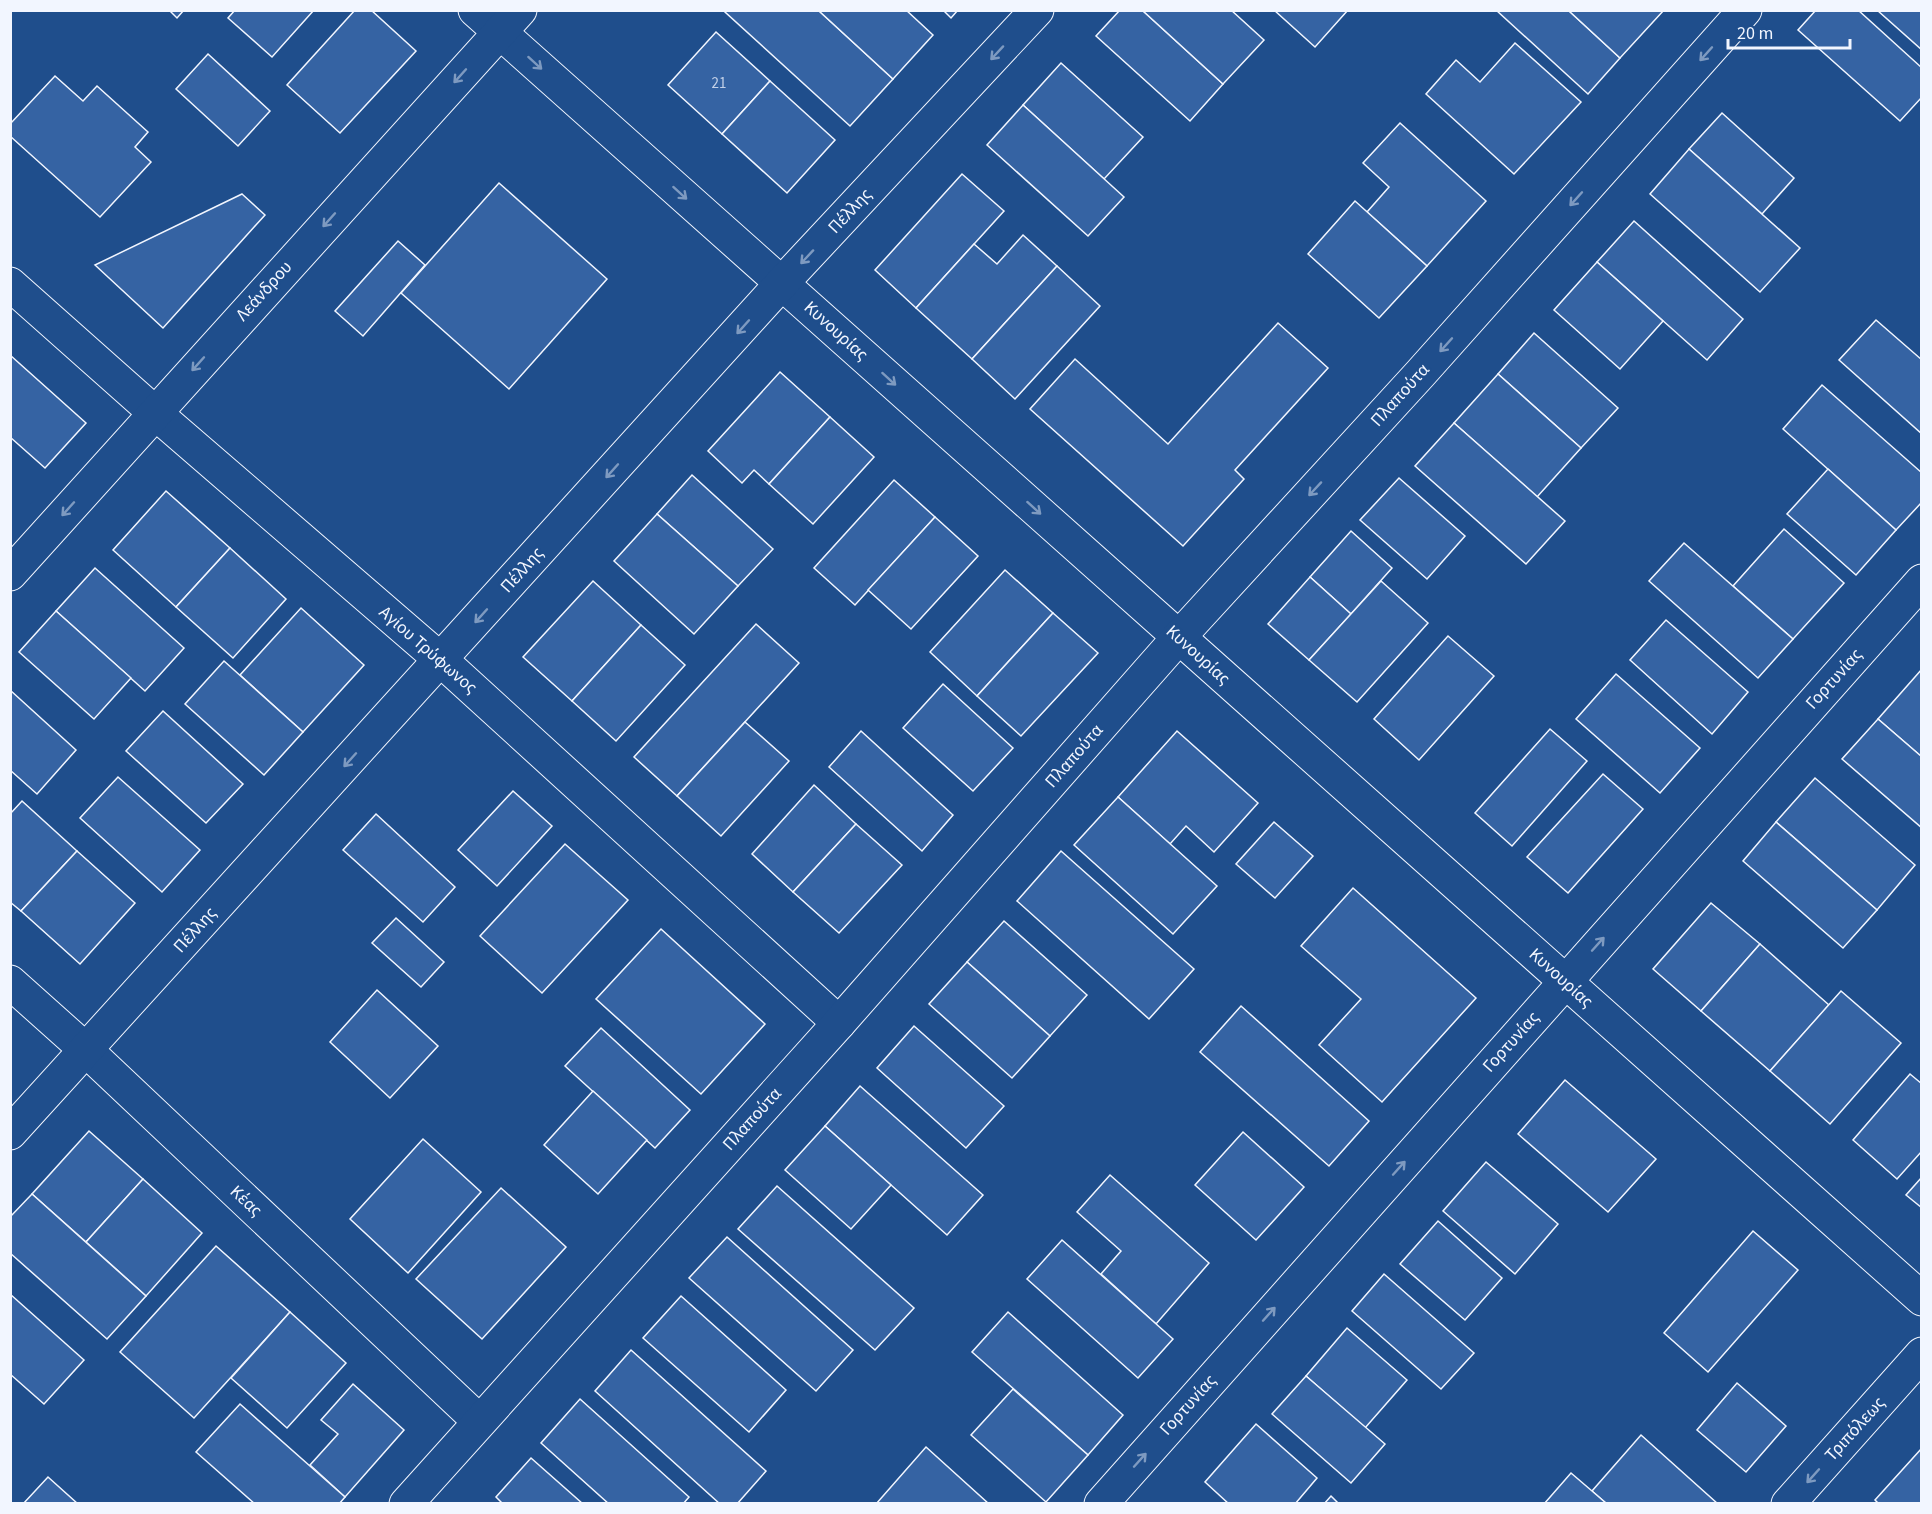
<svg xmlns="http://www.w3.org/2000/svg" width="1932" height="1514" font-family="'Source Sans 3',sans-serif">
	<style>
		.building { fill: #3563a3; stroke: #f2f6ff; stroke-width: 1.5 }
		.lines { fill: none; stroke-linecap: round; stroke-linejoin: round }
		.street-casing { stroke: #f2f6ff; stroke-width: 35 }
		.street { stroke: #1f4e8c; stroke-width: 33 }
		.oneway { stroke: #7e9ac0 }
		.labels { text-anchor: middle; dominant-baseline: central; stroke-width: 4.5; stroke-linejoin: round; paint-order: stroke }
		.number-label { font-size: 15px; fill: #c3d1e8 }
		.street-label { font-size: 18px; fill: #f2f6ff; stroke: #1f4e8c }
	</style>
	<rect width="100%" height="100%" fill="#1f4e8c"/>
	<g class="building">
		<polygon points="169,10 184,10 177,18"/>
		<polygon points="235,10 314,10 272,57 228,18"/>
		<polygon points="355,10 371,10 416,51 340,133 287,85"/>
		<polygon points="726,10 818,10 893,79 850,126 725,12"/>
		<polygon points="818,10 906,10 933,35 893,79"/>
		<polygon points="943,10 958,10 951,18"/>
		<polygon points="1120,10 1142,10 1223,84 1190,121 1096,36"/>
		<polygon points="1142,10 1231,10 1264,40 1223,84"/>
		<polygon points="1274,10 1348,10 1315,47"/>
		<polygon points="1496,10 1568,10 1620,58 1588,94"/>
		<polygon points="1568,10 1664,10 1620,58"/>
		<polygon points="1816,10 1858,10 1922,68 1922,97 1900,121 1798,30"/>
		<polygon points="1877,10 1922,10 1922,50"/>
		<polygon points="716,32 770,81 722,134 668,85"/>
		<polygon points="1515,43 1581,102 1514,174 1426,94 1456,60 1480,82"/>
		<polygon points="208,54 270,111 238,146 176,89"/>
		<polygon points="1061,63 1143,137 1104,179 1023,105"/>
		<polygon points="55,76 83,101 97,86 148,132 135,147 151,162 100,217 10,136 10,124"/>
		<polygon points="770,81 835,140 787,193 722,134"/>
		<polygon points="1023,105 1124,197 1088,236 987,145"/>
		<polygon points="1722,113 1794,178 1762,214 1689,149"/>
		<polygon points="1400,123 1486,201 1427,266 1367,212 1389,187 1363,163"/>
		<polygon points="1689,149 1800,248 1760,292 1650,194"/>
		<polygon points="962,174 1004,211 916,308 875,270"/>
		<polygon points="499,183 607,279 509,389 401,293"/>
		<polygon points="242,194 265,215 163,328 95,265"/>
		<polygon points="1355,201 1427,266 1379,318 1308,254"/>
		<polygon points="1634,221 1743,319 1707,360 1597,262"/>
		<polygon points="1023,235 1057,266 972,359 916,308 974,244 997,264"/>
		<polygon points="398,241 425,265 363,336 335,311"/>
		<polygon points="1597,262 1663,321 1620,369 1554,310"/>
		<polygon points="1057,266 1100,306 1015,399 972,359"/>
		<polygon points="1876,320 1922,360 1922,434 1839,360"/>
		<polygon points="1278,323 1328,368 1235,470 1244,479 1183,546 1030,409 1075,359 1168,444"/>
		<polygon points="1534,333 1618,408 1581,448 1498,374"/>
		<polygon points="10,355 86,423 45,468 10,437"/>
		<polygon points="780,372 830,417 769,484 754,470 742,483 708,451"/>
		<polygon points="1498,374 1581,448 1537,497 1454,423"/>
		<polygon points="1822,385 1922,473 1922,502 1896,530 1783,429"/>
		<polygon points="830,417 874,457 813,524 769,484"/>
		<polygon points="1454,423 1565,521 1526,564 1415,466"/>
		<polygon points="1828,469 1896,530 1856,575 1787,514"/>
		<polygon points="692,475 773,549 738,586 657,514"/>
		<polygon points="1399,478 1465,536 1427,579 1360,520"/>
		<polygon points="894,480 935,517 855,605 814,568"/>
		<polygon points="166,491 230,548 176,607 113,550"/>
		<polygon points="657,514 738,586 694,634 614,561"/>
		<polygon points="935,517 978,556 911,629 868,590"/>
		<polygon points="1784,529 1844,583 1793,639 1733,586"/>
		<polygon points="1351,531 1392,568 1351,614 1310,577"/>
		<polygon points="1684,543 1793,639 1758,678 1649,581"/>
		<polygon points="230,548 286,599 233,658 176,607"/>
		<polygon points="95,568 184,648 145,691 56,611"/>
		<polygon points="1005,570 1053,613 977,696 930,652"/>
		<polygon points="1310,577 1351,614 1309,660 1268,624"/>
		<polygon points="593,581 641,625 572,701 523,657"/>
		<polygon points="1381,581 1428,623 1357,702 1309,660"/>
		<polygon points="301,608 364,665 303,732 240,675"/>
		<polygon points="56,611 131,678 94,719 19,652"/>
		<polygon points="1053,613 1098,653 1021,736 977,696"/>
		<polygon points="1666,620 1748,692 1712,734 1630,660"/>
		<polygon points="756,624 799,663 677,796 634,757"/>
		<polygon points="641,625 685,665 616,741 572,701"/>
		<polygon points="1448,636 1494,676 1419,760 1374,719"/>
		<polygon points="224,661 303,732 264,775 185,704"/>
		<polygon points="1922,669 1922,757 1878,719"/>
		<polygon points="1616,674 1700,748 1660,793 1576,719"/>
		<polygon points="943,684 1013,748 973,791 903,728"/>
		<polygon points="10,690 76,750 37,794 10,770"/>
		<polygon points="163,711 243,784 206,823 126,751"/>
		<polygon points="1878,719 1922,757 1922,828 1842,759"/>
		<polygon points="745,722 789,761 721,836 677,796"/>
		<polygon points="1550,729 1587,761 1512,846 1475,813"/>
		<polygon points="861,731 953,815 922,851 829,767"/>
		<polygon points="1177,731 1258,803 1214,852 1186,826 1170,844 1118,797"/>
		<polygon points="1603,774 1643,809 1568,893 1527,857"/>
		<polygon points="118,777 200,850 162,892 80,818"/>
		<polygon points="1815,778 1915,865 1877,910 1776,822"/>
		<polygon points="814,785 856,824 793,892 752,854"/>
		<polygon points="513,791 552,826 497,886 458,850"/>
		<polygon points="1118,797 1217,886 1173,934 1074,845"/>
		<polygon points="22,801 77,851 21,911 10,902 10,814"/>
		<polygon points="376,814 455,887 423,922 343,850"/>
		<polygon points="1274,822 1313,856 1275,898 1236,864"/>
		<polygon points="1776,822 1877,910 1843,948 1743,861"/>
		<polygon points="856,824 902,865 839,933 793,892"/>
		<polygon points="565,844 628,900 542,993 480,936"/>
		<polygon points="77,851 135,903 80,964 21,911"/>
		<polygon points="1061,851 1194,969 1149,1019 1017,901"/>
		<polygon points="1353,888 1476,998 1382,1102 1319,1045 1361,999 1301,946"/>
		<polygon points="1711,903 1760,944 1701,1011 1653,969"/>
		<polygon points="396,918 444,962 421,987 372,943"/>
		<polygon points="1004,921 1087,995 1050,1036 967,962"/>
		<polygon points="661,929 765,1024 701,1094 596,999"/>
		<polygon points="1760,944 1829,1005 1770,1071 1701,1011"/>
		<polygon points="967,962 1050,1036 1012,1078 929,1004"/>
		<polygon points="377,990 438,1046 390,1098 330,1042"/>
		<polygon points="1841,991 1901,1043 1830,1124 1770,1071"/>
		<polygon points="1241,1006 1369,1121 1329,1166 1200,1052"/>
		<polygon points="914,1026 1004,1106 966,1148 877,1068"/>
		<polygon points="601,1028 690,1110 655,1148 565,1066"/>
		<polygon points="1910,1074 1922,1084 1922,1151 1897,1179 1853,1140"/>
		<polygon points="1565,1080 1656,1159 1608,1212 1518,1134"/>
		<polygon points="860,1086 983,1195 947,1235 825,1126"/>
		<polygon points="593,1091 647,1140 598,1194 544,1145"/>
		<polygon points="825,1126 891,1185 851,1229 785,1170"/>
		<polygon points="89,1131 143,1179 86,1242 32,1194"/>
		<polygon points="1243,1132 1304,1187 1256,1240 1195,1185"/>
		<polygon points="423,1139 481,1192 408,1273 350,1219"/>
		<polygon points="1486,1162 1558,1224 1515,1274 1443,1211"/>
		<polygon points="1110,1175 1209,1263 1156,1324 1101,1274 1121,1251 1077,1212"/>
		<polygon points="1922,1177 1922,1208 1906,1195"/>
		<polygon points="143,1179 202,1233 146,1296 86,1242"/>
		<polygon points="777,1186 914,1308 875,1350 738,1229"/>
		<polygon points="501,1188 566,1247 482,1339 416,1279"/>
		<polygon points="32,1194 146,1296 107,1339 10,1253 10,1217"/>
		<polygon points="1438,1221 1502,1278 1465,1320 1400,1264"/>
		<polygon points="1753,1231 1798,1270 1708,1372 1664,1333"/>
		<polygon points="727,1237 853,1350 816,1391 689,1278"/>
		<polygon points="1062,1240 1173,1339 1138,1378 1027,1279"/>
		<polygon points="216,1246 290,1312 194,1418 120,1352"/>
		<polygon points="1384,1274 1474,1353 1441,1389 1352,1311"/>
		<polygon points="10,1294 84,1360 44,1404 10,1374"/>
		<polygon points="681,1296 786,1390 749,1432 643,1338"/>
		<polygon points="290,1312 346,1363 287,1428 231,1378"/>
		<polygon points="1008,1312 1123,1415 1088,1455 972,1352"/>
		<polygon points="1347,1328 1407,1380 1365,1428 1306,1376"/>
		<polygon points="631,1350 766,1471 737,1504 720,1504 595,1391"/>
		<polygon points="1306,1376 1385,1444 1351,1483 1272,1414"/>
		<polygon points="1737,1383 1786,1426 1746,1472 1697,1430"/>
		<polygon points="353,1384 404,1430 345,1497 310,1465 338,1434 321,1420"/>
		<polygon points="1013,1389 1088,1455 1046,1502 971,1435"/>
		<polygon points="580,1399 689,1497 683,1504 609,1504 541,1443"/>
		<polygon points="240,1404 345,1497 339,1504 255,1504 196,1452"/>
		<polygon points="1256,1424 1317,1478 1295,1504 1229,1504 1205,1482"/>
		<polygon points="1641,1435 1718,1504 1607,1504 1592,1491"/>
		<polygon points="926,1447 989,1504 876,1504"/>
		<polygon points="1922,1448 1922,1504 1879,1504 1875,1500"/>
		<polygon points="531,1458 583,1504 503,1504 496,1497"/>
		<polygon points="1571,1473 1592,1491 1607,1504 1544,1504"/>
		<polygon points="48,1477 78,1504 23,1504"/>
		<polygon points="1331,1496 1339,1504 1324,1504"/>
	</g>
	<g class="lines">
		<g class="street-casing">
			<g id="street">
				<polyline points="475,10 1922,1299"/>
				<polyline points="10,284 154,412 441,660 839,1023"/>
				<polyline points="10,574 520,10"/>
				<polyline points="10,982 86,1050 479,1421"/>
				<polyline points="10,1133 782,283 1037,10"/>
				<polyline points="406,1504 839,1023 1179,637 1420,374 1745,10"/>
				<polyline points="1101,1504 1922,581"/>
				<polyline points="1788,1504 1922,1354"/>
			</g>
		</g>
		<use href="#street" class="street"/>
	</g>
	<defs><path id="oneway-shaft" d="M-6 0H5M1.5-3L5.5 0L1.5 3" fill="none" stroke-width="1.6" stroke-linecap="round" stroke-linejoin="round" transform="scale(1.5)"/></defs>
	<g class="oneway">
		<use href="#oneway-shaft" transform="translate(997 53) rotate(133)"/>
		<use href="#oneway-shaft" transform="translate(1706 54) rotate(132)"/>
		<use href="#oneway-shaft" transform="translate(535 63) rotate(42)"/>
		<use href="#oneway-shaft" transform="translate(460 76) rotate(132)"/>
		<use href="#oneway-shaft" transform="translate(680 193) rotate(42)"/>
		<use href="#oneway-shaft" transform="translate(1576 199) rotate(132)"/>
		<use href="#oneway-shaft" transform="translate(329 220) rotate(132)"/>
		<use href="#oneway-shaft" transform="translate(807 257) rotate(133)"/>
		<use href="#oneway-shaft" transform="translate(743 327) rotate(132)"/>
		<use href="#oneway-shaft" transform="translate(1446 345) rotate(132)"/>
		<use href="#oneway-shaft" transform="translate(198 364) rotate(132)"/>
		<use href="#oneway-shaft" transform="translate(889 379) rotate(42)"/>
		<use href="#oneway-shaft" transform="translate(612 471) rotate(132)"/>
		<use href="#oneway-shaft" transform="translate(1315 489) rotate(133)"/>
		<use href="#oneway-shaft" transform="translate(1034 508) rotate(42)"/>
		<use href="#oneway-shaft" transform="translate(68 509) rotate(132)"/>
		<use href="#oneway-shaft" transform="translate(481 616) rotate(132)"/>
		<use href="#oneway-shaft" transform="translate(350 760) rotate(132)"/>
		<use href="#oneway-shaft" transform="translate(1598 944) rotate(-48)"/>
		<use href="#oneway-shaft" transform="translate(1399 1168) rotate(-48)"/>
		<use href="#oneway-shaft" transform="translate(1269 1314) rotate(-48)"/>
		<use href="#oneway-shaft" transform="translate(1140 1460) rotate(-48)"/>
		<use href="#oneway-shaft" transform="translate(1813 1476) rotate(132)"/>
	</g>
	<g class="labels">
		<g class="number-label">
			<text x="719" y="83">21</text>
		</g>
		<g class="street-label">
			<text transform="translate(850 211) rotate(-47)">Πέλλης</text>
			<text transform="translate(264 291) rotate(-48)">Λεάνδρου</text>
			<text transform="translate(836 331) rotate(42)">Κυνουρίας</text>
			<text transform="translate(1400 395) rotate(-48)">Πλαπούτα</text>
			<text transform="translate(522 570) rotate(-48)">Πέλλης</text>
			<text transform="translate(428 650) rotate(41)">Αγίου Τρύφωνος</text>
			<text transform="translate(1198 655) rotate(42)">Κυνουρίας</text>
			<text transform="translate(1834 679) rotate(-48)">Γορτυνίας</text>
			<text transform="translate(1074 756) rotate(-49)">Πλαπούτα</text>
			<text transform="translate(195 930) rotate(-48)">Πέλλης</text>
			<text transform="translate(1561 978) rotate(42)">Κυνουρίας</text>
			<text transform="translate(1511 1042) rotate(-48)">Γορτυνίας</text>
			<text transform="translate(752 1119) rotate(-48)">Πλαπούτα</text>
			<text transform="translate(246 1201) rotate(43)">Κέας</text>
			<text transform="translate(1188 1405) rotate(-48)">Γορτυνίας</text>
			<text transform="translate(1855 1429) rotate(-48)">Τριπόλεως</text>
		</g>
	</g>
	<rect width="1932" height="1514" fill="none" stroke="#f2f6ff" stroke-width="24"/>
	<path d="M1728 39v9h122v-9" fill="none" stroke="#f2f6ff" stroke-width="3"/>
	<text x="1737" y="39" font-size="18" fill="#f2f6ff" stroke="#1f4e8c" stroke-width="4.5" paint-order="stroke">20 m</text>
</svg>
